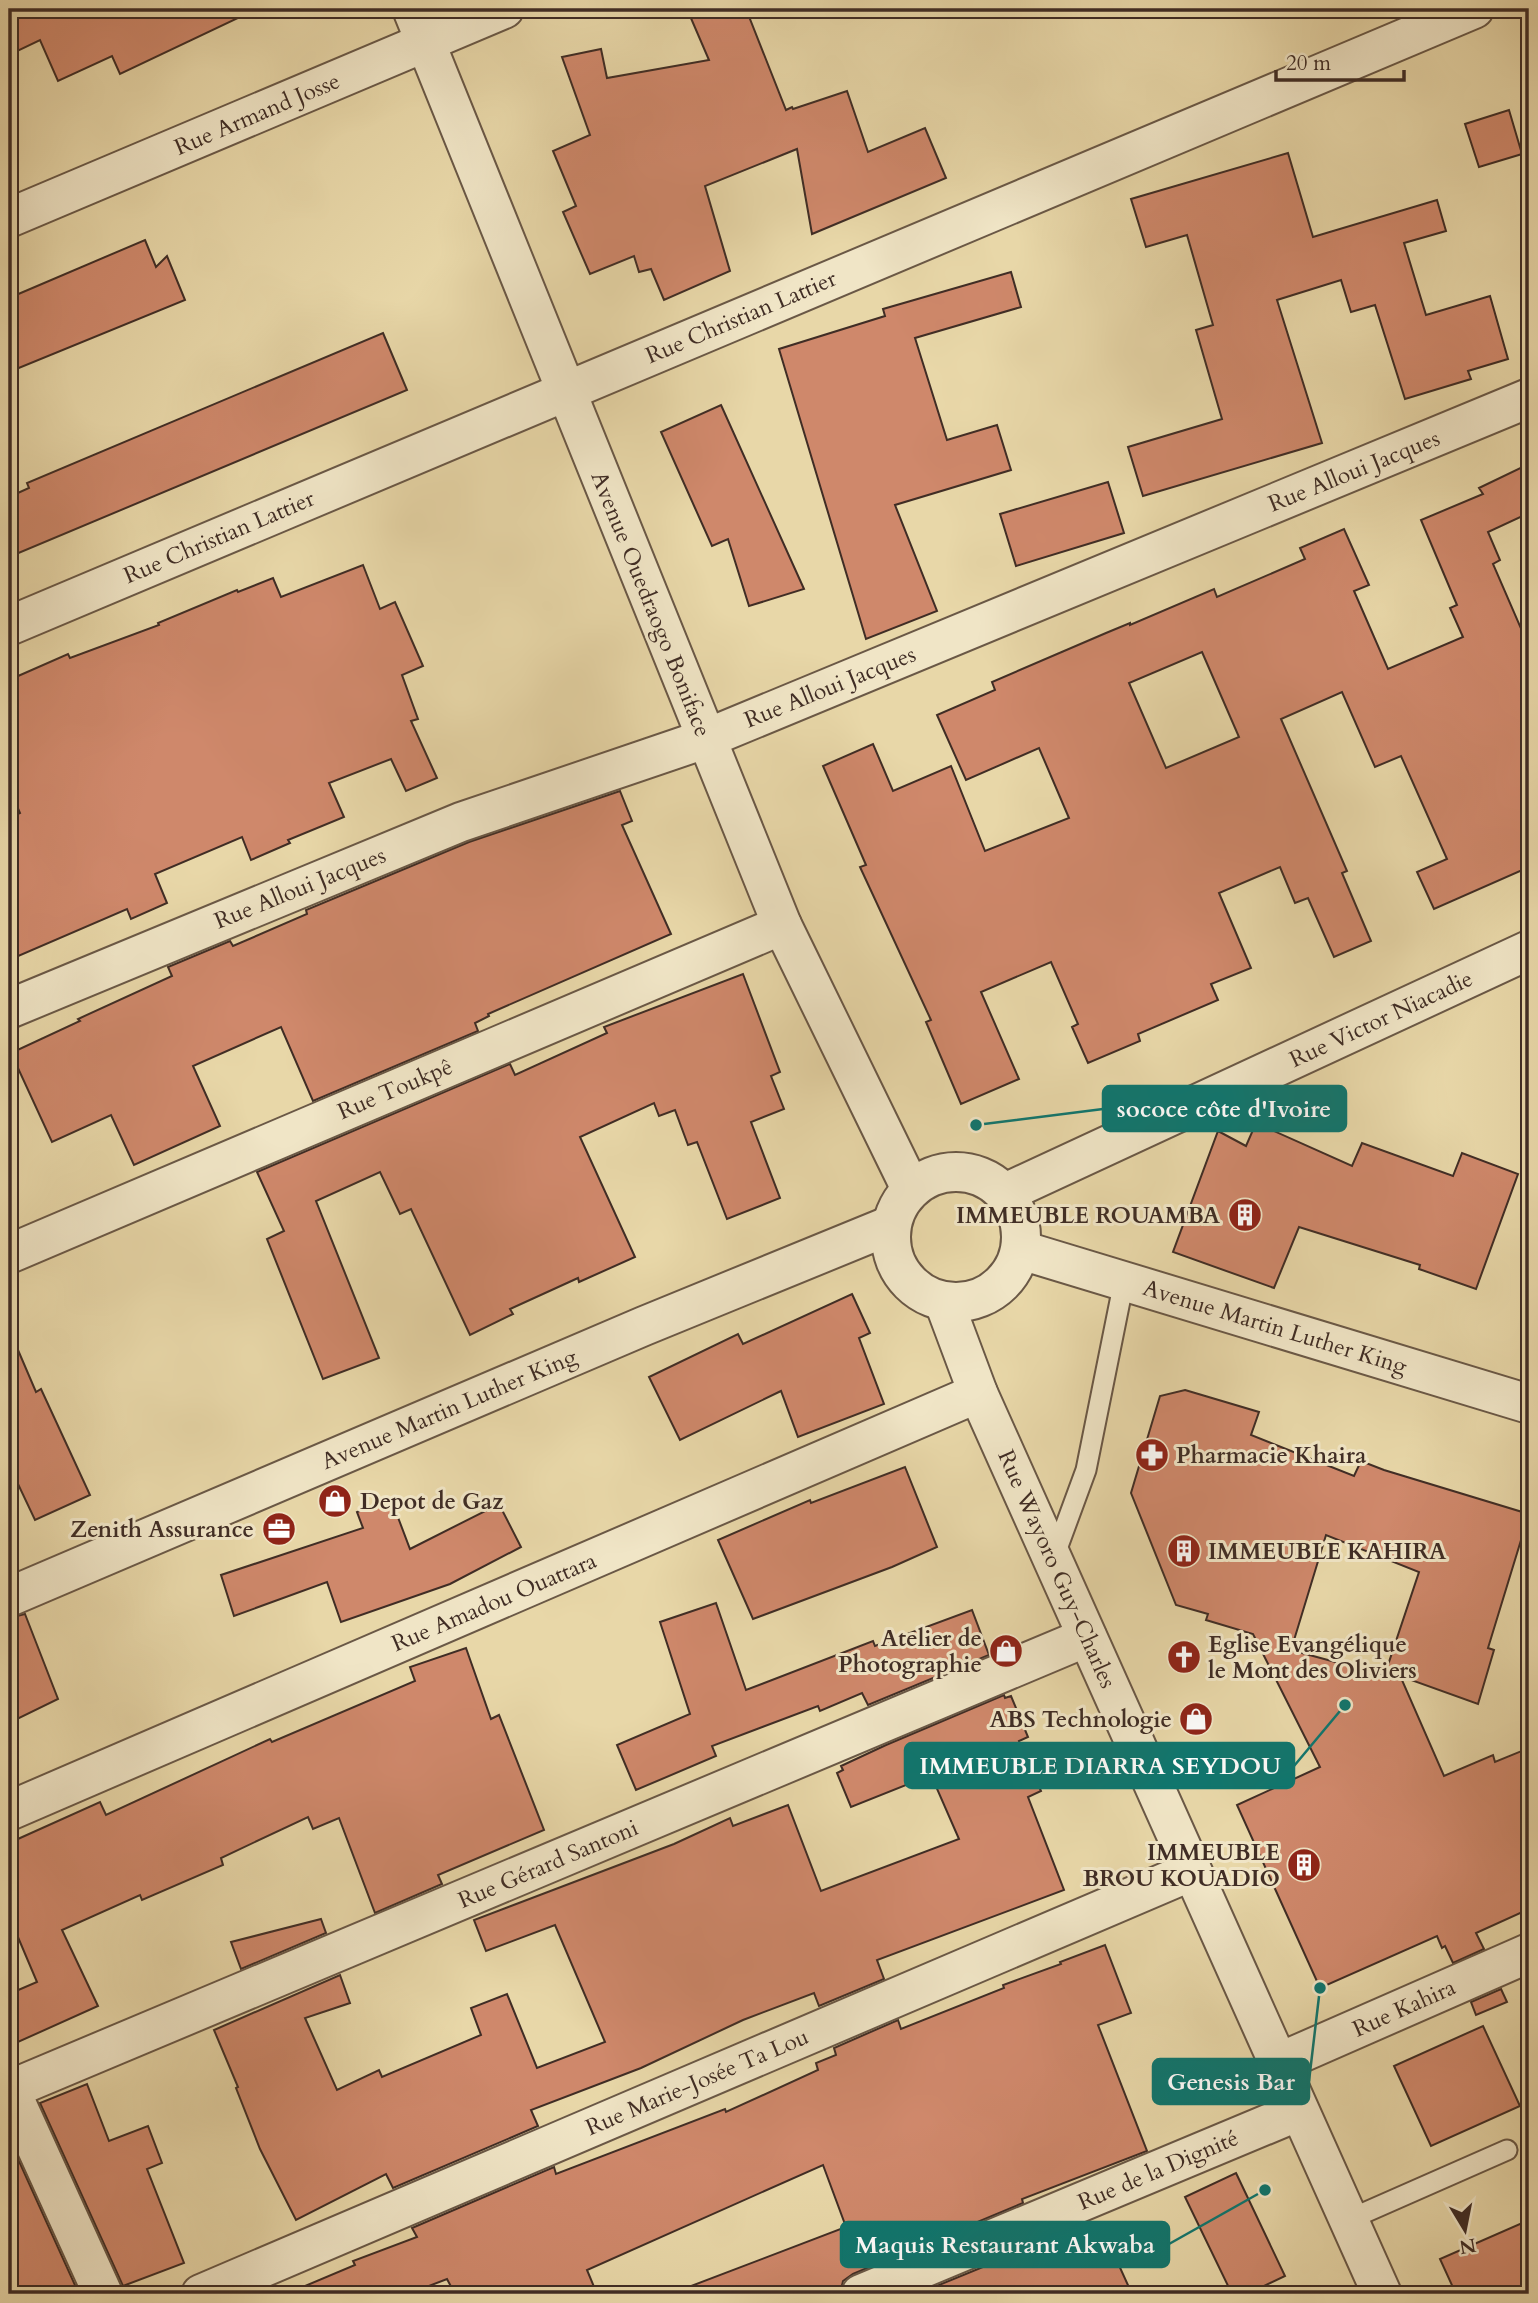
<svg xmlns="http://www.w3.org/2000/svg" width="1538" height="2303" font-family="Cardo,serif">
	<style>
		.building { fill: #cf886b; stroke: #402d25; stroke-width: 2; fill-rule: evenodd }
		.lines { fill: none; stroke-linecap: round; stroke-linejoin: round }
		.service-casing { stroke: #6a5846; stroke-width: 23 }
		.minor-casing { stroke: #6a5846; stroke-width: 42 }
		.tertiary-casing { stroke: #6a5846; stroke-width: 42 }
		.service { stroke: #f0e5c6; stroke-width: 19 }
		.minor { stroke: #f0e5c6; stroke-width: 38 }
		.tertiary { stroke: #f0e5c6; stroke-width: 38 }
		.labels { text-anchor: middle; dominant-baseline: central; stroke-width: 6; stroke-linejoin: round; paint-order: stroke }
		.street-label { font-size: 23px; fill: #402d25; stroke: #f0e5c6 }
		.poi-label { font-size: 23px; font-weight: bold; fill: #402d25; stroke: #f0e5c6; text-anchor: end }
		.leader { fill: none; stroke: #0f766e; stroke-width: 2.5 }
		.callout-dot { fill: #0f766e; stroke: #f0e5c6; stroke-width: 2.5 }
		.callout { fill: #0f766e; stroke: #0f766e; stroke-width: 2.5 }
		.callout-label { font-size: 24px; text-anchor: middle; font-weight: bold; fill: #fff }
	</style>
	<rect width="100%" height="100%" fill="#e8d7a8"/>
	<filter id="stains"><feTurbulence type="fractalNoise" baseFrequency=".00286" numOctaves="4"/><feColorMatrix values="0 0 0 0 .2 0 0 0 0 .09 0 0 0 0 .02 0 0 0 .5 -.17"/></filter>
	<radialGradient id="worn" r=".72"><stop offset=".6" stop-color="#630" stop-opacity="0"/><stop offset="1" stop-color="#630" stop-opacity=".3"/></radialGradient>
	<g class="building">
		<polygon points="9,9 257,9 120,74 112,56 58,81 40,40 9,55"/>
		<polygon points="687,9 746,9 786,110 792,107 793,109 847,91 868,152 925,128 946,178 812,234 797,149 705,186 730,271 664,300 651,269 639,272 634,256 590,274 563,212 576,206 553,151 590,135 562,57 601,49 607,78 709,60"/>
		<polygon points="1509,110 1522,154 1479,167 1465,124"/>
		<polygon points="1288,153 1313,237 1437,200 1446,231 1404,243 1426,315 1490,296 1508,359 1468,371 1471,379 1405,399 1375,305 1351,312 1341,280 1277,300 1322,443 1143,496 1128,447 1222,419 1196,330 1213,325 1187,235 1146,247 1131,199"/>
		<polygon points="145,240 156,267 167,256 185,300 9,372 9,298"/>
		<polygon points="1011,272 1021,307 915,338 947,440 997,425 1011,470 895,505 937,611 866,639 779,349 885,316 883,309"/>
		<polygon points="383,333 407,390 9,557 9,497 29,488 27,483"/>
		<polygon points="721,405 804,589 749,606 728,539 712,546 661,432"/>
		<path d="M1529,464V513L1488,532L1500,560L1493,564L1529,647V867L1434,909L1417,872L1447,859L1401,756L1375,767L1342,692L1281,719L1347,871L1342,873L1371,941L1334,957L1308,898L1295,903L1280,867L1219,893L1251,968L1211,984L1218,1000L1138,1034L1140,1041L1088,1063L1072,1027L1078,1024L1051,962L981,992L1019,1079L961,1104L926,1022L931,1020L860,867L866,865L823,766L873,744L893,791L951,766L985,851L1069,818L1039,748L966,780L937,715L995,690L992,682L1106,633L1130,623V625L1214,589L1217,597L1305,559L1300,548L1344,529L1369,585L1354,591L1388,669L1463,637L1450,608L1457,605L1421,520L1483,494L1479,488ZM1202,652L1239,737L1166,768L1129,683Z"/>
		<polygon points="1108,482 1124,533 1016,566 1000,514"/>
		<polygon points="363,565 380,609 395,602 423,666 402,675 418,719 411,721 437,778 406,791 391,759 329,783 344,817 288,840 290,843 251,860 242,837 155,874 167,903 131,919 127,909 9,960 9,818 20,813 9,788 9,680 68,654 70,658 159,625 158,623 237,590 238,592 273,578 281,597"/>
		<polygon points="620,791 632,821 622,825 671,934 488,1014 489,1016 475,1023 478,1031 313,1101 281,1027 193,1066 220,1126 134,1165 111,1115 52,1142 11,1053 80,1021 78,1019 172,976 168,967 230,941 233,946 307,914 306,910 469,842"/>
		<polygon points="743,974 780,1072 771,1076 784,1109 751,1122 780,1198 727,1219 697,1142 688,1145 675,1110 659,1116 654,1103 580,1137 635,1257 579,1282 578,1278 510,1309 513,1314 470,1335 411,1209 400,1214 380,1172 316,1201 379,1358 323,1379 267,1239 284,1231 257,1172 510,1064 515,1075 607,1033 604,1027"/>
		<polygon points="1256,1123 1352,1166 1362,1143 1453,1176 1462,1153 1518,1174 1476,1289 1419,1269 1420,1265 1299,1227 1274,1288 1173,1252 1218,1131 1246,1146"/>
		<polygon points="852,1294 870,1333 859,1338 884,1404 798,1437 781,1391 680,1440 649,1377 738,1334 743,1344"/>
		<polygon points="9,1329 36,1392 41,1389 90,1495 35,1520 9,1465"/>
		<polygon points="1185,1390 1259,1412 1251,1435 1354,1476 1361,1461 1384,1470 1529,1514 1488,1648 1494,1650 1478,1704 1386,1671 1419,1572 1326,1535 1291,1650 1402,1680 1444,1776 1493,1755 1495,1762 1529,1748 1529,1909 1476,1933 1484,1949 1453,1963 1445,1946 1442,1948 1437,1936 1320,1988 1237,1805 1320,1767 1253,1634 1206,1620 1208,1614 1176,1605 1131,1493 1160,1396"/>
		<polygon points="905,1467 937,1547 892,1567 753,1619 718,1540 810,1500 811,1503"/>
		<polygon points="391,1499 410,1549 499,1504 521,1547 450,1584 341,1622 327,1582 234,1616 221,1575 363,1528 357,1512"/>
		<polygon points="716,1603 746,1690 873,1641 875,1646 972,1610 989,1655 868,1705 862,1693 820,1711 818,1706 712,1746 716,1756 636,1790 617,1745 690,1714 660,1622"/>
		<polygon points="25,1614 58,1699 9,1723 9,1618"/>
		<polygon points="466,1648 491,1719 499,1715 544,1830 438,1875 442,1884 375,1913 339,1818 313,1829 308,1817 221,1858 223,1865 142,1900 140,1895 62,1930 98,2006 9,2046 9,1994 37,1982 9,1916 9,1843 100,1802 106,1815 270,1739 272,1742 415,1681 410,1667"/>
		<polygon points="1004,1695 1005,1698 1011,1696 1028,1737 1019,1741 1041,1791 1028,1797 1064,1890 877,1960 884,1979 819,2006 814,1993 743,2020 641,2068 531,2110 538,2126 393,2188 386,2174 296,2220 260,2149 236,2088 238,2087 214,2030 340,1975 350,2003 305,2018 337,2090 379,2070 382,2077 481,2035 471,2008 507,1994 537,2068 605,2042 555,1925 486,1951 474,1920 674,1844 730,1818 733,1826 788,1805 821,1891 959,1839 931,1775 851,1807 837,1773 843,1770 841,1766 886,1745"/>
		<polygon points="321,1919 326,1933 241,1969 231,1942"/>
		<polygon points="1105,1945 1131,2013 1098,2025 1147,2151 1022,2199 1023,2203 853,2274 843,2281 840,2294 678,2294 678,2291 846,2227 823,2165 587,2270 597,2294 455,2294 447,2279 408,2294 286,2294 355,2265 353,2261 417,2237 412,2228 554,2167 556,2174 725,2109 726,2112 818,2070 816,2063 836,2055 834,2048 898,2020 901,2029 1004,1988 1003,1985 1061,1964 1060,1962"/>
		<polygon points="1501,1989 1507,2002 1476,2015 1471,2002"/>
		<polygon points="1483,2026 1520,2106 1431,2146 1394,2066"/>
		<polygon points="87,2084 109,2141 148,2126 162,2163 147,2169 184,2263 123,2286 40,2103"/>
		<polygon points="9,2139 79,2294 9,2294"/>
		<polygon points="1236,2173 1285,2276 1247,2294 1232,2294 1185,2197"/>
		<polygon points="1529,2220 1529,2294 1456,2294 1440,2259"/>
		<polygon points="1107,2239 1132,2294 917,2294 1039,2244 1047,2266"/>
	</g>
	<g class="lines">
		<g class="service-casing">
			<g id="service">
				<polyline points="1054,1557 1086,1470 1124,1281"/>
				<polyline points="1348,2220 1507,2150"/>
			</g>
		</g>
		<g class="minor-casing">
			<g id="minor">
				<polyline points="9,218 504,9"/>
				<polyline points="9,626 1474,9"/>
				<polyline points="9,1009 461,822 705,739 1529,398"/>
				<polyline points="1005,1193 1529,950"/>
				<polyline points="9,1254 782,925"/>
				<polyline points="9,1811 978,1393"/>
				<polyline points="1278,2063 1529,1953"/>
				<polyline points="9,2087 103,2294"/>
				<polyline points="9,2090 1087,1637"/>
				<polyline points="201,2294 1192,1871"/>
				<polyline points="861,2294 1299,2111"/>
			</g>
		</g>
		<g class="tertiary-casing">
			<g id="tertiary">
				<polyline points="412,9 782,925 911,1189"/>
				<circle cx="956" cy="1237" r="65"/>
				<polyline points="1021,1250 1529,1404"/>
				<polyline points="944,1302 978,1393 1382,2294"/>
				<polyline points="9,1597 644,1326 891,1225"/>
			</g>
		</g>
		<use href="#service" class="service"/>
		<use href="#minor" class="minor"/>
		<use href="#tertiary" class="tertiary"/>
	</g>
	<defs>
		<g id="building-disc" transform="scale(1.75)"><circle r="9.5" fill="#8f2418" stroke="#f0e5c6"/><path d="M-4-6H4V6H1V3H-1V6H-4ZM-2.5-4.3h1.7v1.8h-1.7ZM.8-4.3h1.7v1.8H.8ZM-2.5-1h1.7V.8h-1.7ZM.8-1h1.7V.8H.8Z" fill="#fff"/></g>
		<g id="pharmacy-disc" transform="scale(1.75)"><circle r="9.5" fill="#8f2418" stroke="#f0e5c6"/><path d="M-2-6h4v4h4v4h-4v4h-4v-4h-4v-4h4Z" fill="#fff"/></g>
		<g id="shop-disc" transform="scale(1.75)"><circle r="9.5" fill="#8f2418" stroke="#f0e5c6"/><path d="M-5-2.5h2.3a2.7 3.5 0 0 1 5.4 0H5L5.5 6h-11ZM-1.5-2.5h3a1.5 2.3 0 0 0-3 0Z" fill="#fff"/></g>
		<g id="office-disc" transform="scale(1.75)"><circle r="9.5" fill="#8f2418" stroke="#f0e5c6"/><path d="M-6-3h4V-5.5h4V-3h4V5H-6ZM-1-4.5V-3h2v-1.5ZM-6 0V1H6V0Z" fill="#fff"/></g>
		<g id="church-disc" transform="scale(1.75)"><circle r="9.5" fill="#8f2418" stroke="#f0e5c6"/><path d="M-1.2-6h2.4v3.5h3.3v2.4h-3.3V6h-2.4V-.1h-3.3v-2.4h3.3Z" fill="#fff"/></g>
	</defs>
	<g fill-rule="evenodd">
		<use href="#building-disc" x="1245" y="1215"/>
		<use href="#pharmacy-disc" x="1152" y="1455"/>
		<use href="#shop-disc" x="335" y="1501"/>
		<use href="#office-disc" x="279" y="1529"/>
		<use href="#building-disc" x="1184" y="1551"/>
		<use href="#shop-disc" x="1006" y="1651"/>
		<use href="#church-disc" x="1184" y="1657"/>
		<use href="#shop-disc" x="1196" y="1719"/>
		<use href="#building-disc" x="1304" y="1865"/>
	</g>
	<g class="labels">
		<g class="street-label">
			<text transform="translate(257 114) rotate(-23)">Rue Armand Josse</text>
			<text transform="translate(741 317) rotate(-23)">Rue Christian Lattier</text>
			<text transform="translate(1354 471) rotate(-22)">Rue Alloui Jacques</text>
			<text transform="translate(219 537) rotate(-23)">Rue Christian Lattier</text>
			<text transform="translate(651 604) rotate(68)">Avenue Ouedraogo Boniface</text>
			<text transform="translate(830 687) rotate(-22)">Rue Alloui Jacques</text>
			<text transform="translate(300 888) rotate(-22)">Rue Alloui Jacques</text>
			<text transform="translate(1381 1019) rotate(-25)">Rue Victor Niacadie</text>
			<text transform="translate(395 1089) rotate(-23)">Rue Toukpê</text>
			<text transform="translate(1275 1327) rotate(17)">Avenue Martin Luther King</text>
			<text transform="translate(449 1409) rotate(-23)">Avenue Martin Luther King</text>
			<text transform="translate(1057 1569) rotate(66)">Rue Wayoro Guy-Charles</text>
			<text transform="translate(494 1602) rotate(-23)">Rue Amadou Ouattara</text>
			<text transform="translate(548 1864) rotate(-23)">Rue Gérard Santoni</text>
			<text transform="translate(1404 2008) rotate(-24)">Rue Kahira</text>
			<text transform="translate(697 2082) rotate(-23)">Rue Marie-Josée Ta Lou</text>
			<text transform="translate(1158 2170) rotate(-23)">Rue de la Dignité</text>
		</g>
		<g class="poi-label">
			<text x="1220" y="1215">IMMEUBLE ROUAMBA</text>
			<text x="1176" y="1455" text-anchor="start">Pharmacie Khaira</text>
			<text x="360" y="1501" text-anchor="start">Depot de Gaz</text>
			<text x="254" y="1529">Zenith Assurance</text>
			<text x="1208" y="1551" text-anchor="start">IMMEUBLE KAHIRA</text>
			<text x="982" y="1638">Atelier de<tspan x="982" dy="26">Photographie</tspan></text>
			<text x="1208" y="1644" text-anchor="start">Eglise Evangélique<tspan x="1208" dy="26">le Mont des Oliviers</tspan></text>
			<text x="1172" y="1719">ABS Technologie</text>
			<text x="1280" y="1852">IMMEUBLE<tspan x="1280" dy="26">BROU KOUADIO</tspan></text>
		</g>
	</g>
	<path class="leader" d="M976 1125L1103 1109M1345 1705L1294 1766M1320 1988L1309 2081M1265 2190L1169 2244"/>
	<g class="callout-dot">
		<circle cx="976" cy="1125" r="7"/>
		<circle cx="1345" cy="1705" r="7"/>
		<circle cx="1320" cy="1988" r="7"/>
		<circle cx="1265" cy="2190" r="7"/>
	</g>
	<g class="callout">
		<rect x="1103" y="1086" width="243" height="45" rx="7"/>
		<rect x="905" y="1743" width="389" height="45" rx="7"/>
		<rect x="1153" y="2059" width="156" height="45" rx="7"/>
		<rect x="841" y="2222" width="328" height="45" rx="7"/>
	</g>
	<g class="callout-label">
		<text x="1224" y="1117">sococe côte d'Ivoire</text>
		<text x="1100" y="1774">IMMEUBLE DIARRA SEYDOU</text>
		<text x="1231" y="2090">Genesis Bar</text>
		<text x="1005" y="2253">Maquis Restaurant Akwaba</text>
	</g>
	<rect width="1538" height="2303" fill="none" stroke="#e8d7a8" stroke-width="35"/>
	<rect x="10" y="10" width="1517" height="2282" fill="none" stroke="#402d25" stroke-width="3.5"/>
	<rect x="18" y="18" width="1503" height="2268" fill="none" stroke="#402d25" stroke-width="2"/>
	<g transform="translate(1465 2230) rotate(170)" stroke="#f0e5c6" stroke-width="5" paint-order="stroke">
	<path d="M0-5L12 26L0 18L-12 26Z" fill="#402d25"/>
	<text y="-10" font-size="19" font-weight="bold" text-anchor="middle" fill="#402d25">N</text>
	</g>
	<path d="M1276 70v10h128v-10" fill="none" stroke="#402d25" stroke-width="3.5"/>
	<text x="1286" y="70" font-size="21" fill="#402d25" stroke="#f0e5c6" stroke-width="5" paint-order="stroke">20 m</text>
	<rect width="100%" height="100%" filter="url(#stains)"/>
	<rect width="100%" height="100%" fill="url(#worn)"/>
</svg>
